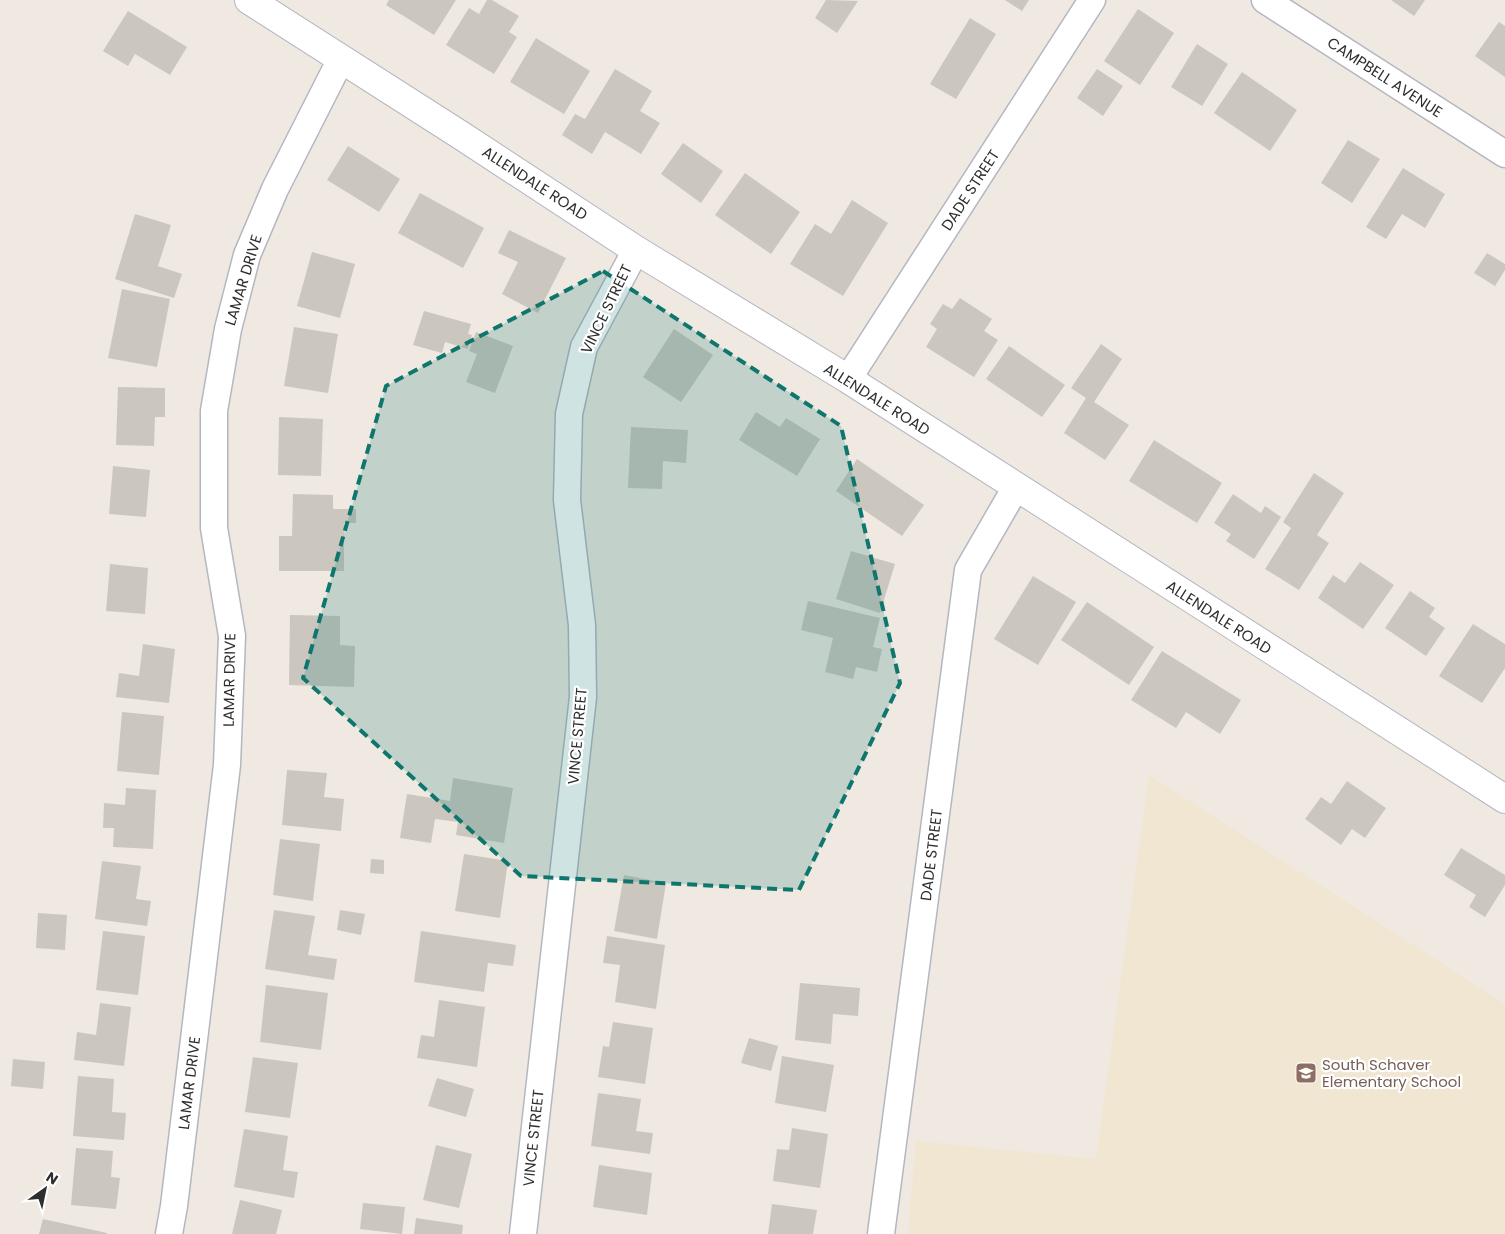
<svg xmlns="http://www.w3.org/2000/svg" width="1505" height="1234" font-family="Poppins,sans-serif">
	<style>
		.education { fill: #f0e6d1 }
		.building { fill: #cbc7bf }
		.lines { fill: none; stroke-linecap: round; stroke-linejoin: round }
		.street-casing { stroke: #b4b7c1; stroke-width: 29 }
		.secondary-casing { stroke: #b4b7c1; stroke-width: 30 }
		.street { stroke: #fff; stroke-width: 26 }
		.secondary { stroke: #fff; stroke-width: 28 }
		.marked { fill: #0f766e; fill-opacity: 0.2; stroke: #0f766e; stroke-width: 4; stroke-dasharray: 10 6; stroke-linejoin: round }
		.labels { text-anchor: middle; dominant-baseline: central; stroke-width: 4.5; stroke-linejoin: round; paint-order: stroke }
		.street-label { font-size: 15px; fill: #2e2e2e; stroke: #fff }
		.education-label { font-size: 15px; fill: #785e54; stroke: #fff; text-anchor: start }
	</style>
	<rect width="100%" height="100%" fill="#efe9e1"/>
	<polygon class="education" points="1149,775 1505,1004 1505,1234 908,1234 916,1141 1096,1159"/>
	<g class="building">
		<polygon points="389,0 456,0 434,35 386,5"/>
		<polygon points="487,0 492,0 519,16 509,32 517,37 494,74 446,45 469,8 479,14"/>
		<polygon points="826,0 858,1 837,33 815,18"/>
		<polygon points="1005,0 1029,0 1022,11"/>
		<polygon points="1391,0 1425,0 1414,16"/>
		<polygon points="1138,9 1174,33 1140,85 1104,61"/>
		<polygon points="128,11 187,47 170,75 135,54 128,66 103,51"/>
		<polygon points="970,18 996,34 956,99 930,84"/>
		<polygon points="1499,22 1505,26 1505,77 1475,56"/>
		<polygon points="536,38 590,71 564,114 510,82"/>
		<polygon points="1197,44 1228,64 1202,106 1171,87"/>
		<polygon points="615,69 652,91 640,111 660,123 641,154 605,132 592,154 562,135 575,114 585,119"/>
		<polygon points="1097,69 1123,86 1103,116 1077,98"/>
		<polygon points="1242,72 1297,110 1270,151 1214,113"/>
		<polygon points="1348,140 1380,159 1352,203 1321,183"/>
		<polygon points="683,143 723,171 701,203 661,174"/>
		<polygon points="348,146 400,179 379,212 327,180"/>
		<polygon points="1403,168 1445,194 1425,228 1402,214 1386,239 1366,227"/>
		<polygon points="745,173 800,212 771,254 715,215"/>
		<polygon points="420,193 484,228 463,268 398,233"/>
		<polygon points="852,200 888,223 843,296 790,264 815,224 831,234"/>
		<polygon points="135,214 171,225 158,266 182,274 174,298 115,279"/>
		<polygon points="509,230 566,258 538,313 502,294 518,262 498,253"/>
		<polygon points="312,252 355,264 340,318 297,306"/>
		<polygon points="1487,253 1505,264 1505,270 1495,286 1474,273"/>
		<polygon points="122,289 170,299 157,367 108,358"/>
		<polygon points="960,298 992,319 984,331 998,340 974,377 926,347 937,329 930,324 943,304 952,309"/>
		<polygon points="424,311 471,324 468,334 472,335 468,349 445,342 442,353 413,345"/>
		<polygon points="294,327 338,334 328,393 284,386"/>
		<polygon points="674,329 713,355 681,402 643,377"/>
		<polygon points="476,332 513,346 495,393 466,382 477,354 469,351"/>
		<polygon points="1101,344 1122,359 1094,402 1129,425 1105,460 1064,433 1086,398 1071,388"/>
		<polygon points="1009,346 1065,385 1042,417 986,379"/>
		<polygon points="118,387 165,388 165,417 155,417 154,446 116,445"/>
		<polygon points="756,412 780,427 786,418 820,439 797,476 739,440"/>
		<polygon points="279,417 323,419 321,476 278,475"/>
		<polygon points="631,427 688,430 686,463 663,461 662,489 628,488"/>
		<polygon points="1154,440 1222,483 1197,523 1129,481"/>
		<polygon points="857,459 924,505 902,536 836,491"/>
		<polygon points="113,466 150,470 146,517 109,514"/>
		<polygon points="1314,473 1344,493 1317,535 1329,543 1299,590 1265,569 1291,528 1283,522"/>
		<polygon points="293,494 333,495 333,509 356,509 356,523 344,523 344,571 279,571 279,536 292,536"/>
		<polygon points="1233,494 1261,513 1265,506 1281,517 1254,559 1226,541 1231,534 1214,523"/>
		<polygon points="851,551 895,564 880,613 836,599"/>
		<polygon points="1360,562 1394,585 1363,629 1318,598 1333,575 1345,583"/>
		<polygon points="110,564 148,568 145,614 106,611"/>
		<polygon points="1033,576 1076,602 1038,665 994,639"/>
		<polygon points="1410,591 1435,608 1429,617 1445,628 1426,656 1385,628"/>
		<polygon points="808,601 880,618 873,647 882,649 877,672 856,667 853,679 825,672 833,638 801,630"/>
		<polygon points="1087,602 1154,647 1129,685 1061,640"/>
		<polygon points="290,615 340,616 340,645 355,646 354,687 289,685"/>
		<polygon points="1473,624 1505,644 1505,668 1482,703 1439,676"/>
		<polygon points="143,644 175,649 169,703 116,697 119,673 139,676"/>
		<polygon points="1162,651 1241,700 1220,734 1186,712 1176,728 1131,700"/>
		<polygon points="122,712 164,716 159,775 117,771"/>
		<polygon points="287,770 327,773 324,797 344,799 341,831 282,825"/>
		<polygon points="453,778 513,788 504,843 456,835 458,822 435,819 431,843 400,838 407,794 450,801"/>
		<polygon points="1347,781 1386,808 1365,838 1352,829 1341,845 1305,819 1321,797 1331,804"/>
		<polygon points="126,788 156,790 153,849 113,847 114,828 103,828 104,803 125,805"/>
		<polygon points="280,839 320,844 313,901 273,895"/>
		<polygon points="1461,848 1505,875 1505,885 1485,917 1469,907 1476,895 1444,875"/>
		<polygon points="464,854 508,861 500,918 455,911"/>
		<polygon points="371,859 384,860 384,874 370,873"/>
		<polygon points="102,861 141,866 136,899 151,901 147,926 95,919"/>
		<polygon points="624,875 666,883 657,939 614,931"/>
		<polygon points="274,910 315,916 308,955 337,959 334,980 265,969"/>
		<polygon points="340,910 365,914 361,935 337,930"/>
		<polygon points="38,913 67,915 65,950 36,948"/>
		<polygon points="103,931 145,936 138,995 96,990"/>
		<polygon points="421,931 516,945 513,966 488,963 484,992 414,982"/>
		<polygon points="607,936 665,945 656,1009 615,1002 620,965 603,963"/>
		<polygon points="800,983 860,988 858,1016 833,1014 831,1044 795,1040"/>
		<polygon points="266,985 328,993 321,1050 260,1042"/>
		<polygon points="439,1000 485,1007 477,1067 417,1058 421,1035 434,1037"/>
		<polygon points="100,1003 131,1007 124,1066 74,1060 77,1032 96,1035"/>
		<polygon points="613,1022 653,1028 645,1084 598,1077 603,1046 609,1047"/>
		<polygon points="749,1038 778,1046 771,1071 741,1063"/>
		<polygon points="782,1056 834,1065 826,1112 775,1103"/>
		<polygon points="253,1057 298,1063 290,1118 245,1112"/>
		<polygon points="13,1059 45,1062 43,1089 11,1086"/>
		<polygon points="78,1076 114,1079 112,1112 126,1113 124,1140 73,1136"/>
		<polygon points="437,1078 474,1089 466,1117 428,1106"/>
		<polygon points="598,1093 641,1099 636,1131 653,1133 650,1154 591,1146"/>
		<polygon points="792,1128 828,1134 820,1188 773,1181 777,1149 789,1150"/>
		<polygon points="244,1129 288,1136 283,1170 298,1172 294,1198 234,1187"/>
		<polygon points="436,1145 472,1154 459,1208 423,1200"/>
		<polygon points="76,1148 113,1151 111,1177 120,1178 116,1209 71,1205"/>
		<polygon points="599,1165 652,1173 647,1215 593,1207"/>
		<polygon points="240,1200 282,1210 276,1234 232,1234"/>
		<polygon points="363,1203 405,1207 402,1234 360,1229"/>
		<polygon points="772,1204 817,1210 813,1234 768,1234"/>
		<polygon points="416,1218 463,1225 462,1234 414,1234"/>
		<polygon points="43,1219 107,1233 107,1234 39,1234"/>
	</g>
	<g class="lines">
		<g class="street-casing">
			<g id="street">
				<polyline points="1265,0 1505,154"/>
				<polyline points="848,379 1092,0"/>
				<polyline points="169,1234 174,1206 227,765 232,636 214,528 214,411 228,329 247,255 275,189 341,59"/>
				<polyline points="523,1234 583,697 582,625 567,500 569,414 584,347 636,250"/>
				<polyline points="881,1234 968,570 1016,487"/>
			</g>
		</g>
		<g class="secondary-casing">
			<polyline id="secondary" points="249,0 462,136 636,250 848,379 1505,799"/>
		</g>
		<use href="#street" class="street"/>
		<use href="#secondary" class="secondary"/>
	</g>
	<path class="marked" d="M603,271L841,426L900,683L799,890L521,876L303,678L386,386Z"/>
	<defs>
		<g id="school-square" transform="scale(1.125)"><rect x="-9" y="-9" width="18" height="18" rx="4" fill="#8d6e63" stroke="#fff"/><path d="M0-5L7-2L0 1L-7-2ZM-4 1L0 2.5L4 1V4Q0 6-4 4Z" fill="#fff"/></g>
	</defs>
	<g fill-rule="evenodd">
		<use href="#school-square" x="1306" y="1073"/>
	</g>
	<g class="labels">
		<g class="street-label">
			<text transform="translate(1385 77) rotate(33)">CAMPBELL AVENUE</text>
			<text transform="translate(535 183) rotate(33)">ALLENDALE ROAD</text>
			<text transform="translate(970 190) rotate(-57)">DADE STREET</text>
			<text transform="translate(243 280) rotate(-73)">LAMAR DRIVE</text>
			<text transform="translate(606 309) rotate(-64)">VINCE STREET</text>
			<text transform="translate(877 399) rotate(32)">ALLENDALE ROAD</text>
			<text transform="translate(1219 617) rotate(33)">ALLENDALE ROAD</text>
			<text transform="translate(229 680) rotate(-89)">LAMAR DRIVE</text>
			<text transform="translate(577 736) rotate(-85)">VINCE STREET</text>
			<text transform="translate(931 855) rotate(-83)">DADE STREET</text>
			<text transform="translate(189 1083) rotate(-83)">LAMAR DRIVE</text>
			<text transform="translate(533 1138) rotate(-84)">VINCE STREET</text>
		</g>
		<g class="education-label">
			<text x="1322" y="1064">South Schaver<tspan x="1322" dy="17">Elementary School</tspan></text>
		</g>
	</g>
	<g transform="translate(45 1189) rotate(33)" stroke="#ffffff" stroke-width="4" paint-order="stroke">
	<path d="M0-4L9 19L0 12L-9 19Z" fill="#2e2e2e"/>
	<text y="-8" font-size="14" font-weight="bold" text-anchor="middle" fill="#2e2e2e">N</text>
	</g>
</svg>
